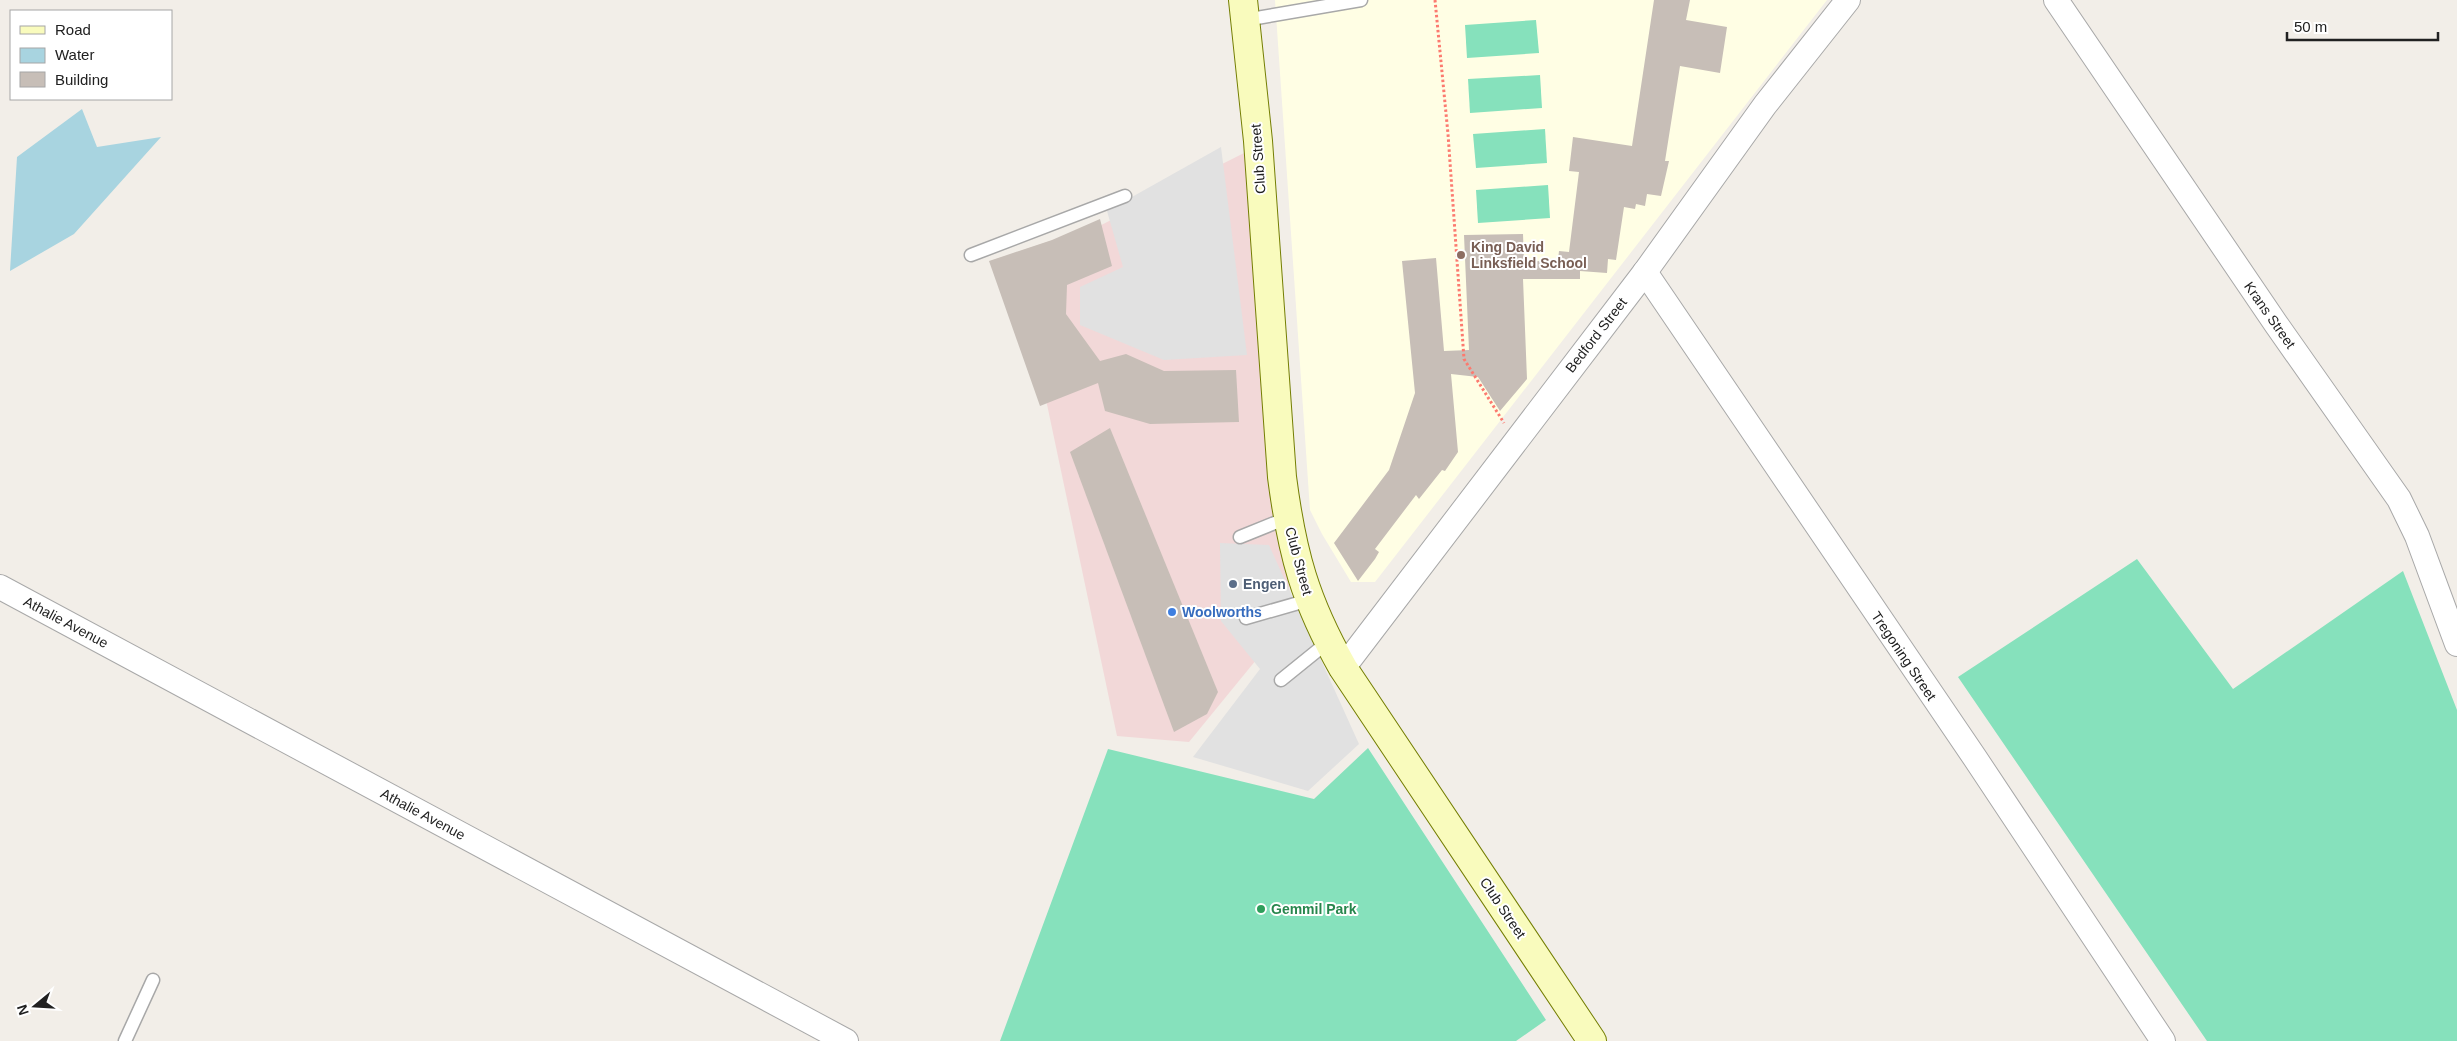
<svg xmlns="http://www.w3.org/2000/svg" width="2457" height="1041" font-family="Helvetica,sans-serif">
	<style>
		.commercial { fill: #f2d8d8 }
		.education { fill: #fffee4 }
		.pitch { fill: #86e1bc }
		.parking { fill: #e1e1e1 }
		.water { fill: #a8d4e0 }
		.building { fill: #c7beb7 }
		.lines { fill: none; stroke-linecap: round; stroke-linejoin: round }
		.service-casing { stroke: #a8a8a8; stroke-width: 15 }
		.minor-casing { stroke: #a8a8a8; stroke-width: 26 }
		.secondary-casing { stroke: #747e03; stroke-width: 30 }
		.path { stroke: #fc7a6f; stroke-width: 3; stroke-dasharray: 2.5 2.5; stroke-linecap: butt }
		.service { stroke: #fff; stroke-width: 12 }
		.minor { stroke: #fff; stroke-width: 24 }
		.secondary { stroke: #f9fbbd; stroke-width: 28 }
		.education-dot { fill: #8d6e63; stroke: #fff; stroke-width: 2 }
		.service-dot { fill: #5c6f8a; stroke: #fff; stroke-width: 2 }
		.shop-dot { fill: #3f7fe0; stroke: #fff; stroke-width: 2 }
		.leisure-dot { fill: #2e9e5b; stroke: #fff; stroke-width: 2 }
		.labels { text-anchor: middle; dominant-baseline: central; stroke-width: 4; stroke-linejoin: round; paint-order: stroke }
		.street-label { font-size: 14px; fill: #212121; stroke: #fff }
		.education-label { font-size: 14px; font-weight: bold; fill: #785e54; stroke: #fff; text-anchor: start }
		.service-label { font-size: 14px; font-weight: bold; fill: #4e5e75; stroke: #fff; text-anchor: start }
		.shop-label { font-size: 14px; font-weight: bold; fill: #366cbe; stroke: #fff; text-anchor: start }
		.leisure-label { font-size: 14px; font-weight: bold; fill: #27864d; stroke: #fff; text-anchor: start }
	</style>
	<rect width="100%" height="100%" fill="#f2eee8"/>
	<polygon class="commercial" points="1246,152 1292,616 1189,742 1117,736 1018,267"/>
	<polygon class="education" points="1275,0 1827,0 1375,582 1351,582 1322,534 1310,510"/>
	<g class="pitch">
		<polygon points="1536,20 1539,53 1467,58 1465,25"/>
		<polygon points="1540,75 1542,108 1470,113 1468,79"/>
		<polygon points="1545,129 1547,163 1476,168 1473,134"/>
		<polygon points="1548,185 1550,218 1478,223 1476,190"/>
		<polygon points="2137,559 2233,689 2403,571 2457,710 2457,1041 2207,1041 1958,677"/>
		<polygon points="1368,748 1546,1020 1516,1041 1000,1041 1108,749 1314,799"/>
	</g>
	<g class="parking">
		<polygon points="1221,147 1247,355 1164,360 1080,325 1080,287 1123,267 1107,211"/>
		<polygon points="1220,543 1269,545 1359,744 1308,791 1193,757 1260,669 1221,621"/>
	</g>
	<polygon class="water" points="82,109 97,147 161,137 74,234 10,271 17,157"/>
	<g class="building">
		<polygon points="1654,0 1690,0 1686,20 1727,27 1720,73 1680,66 1665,161 1669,161 1661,196 1647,194 1645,206 1636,204 1635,209 1624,207 1616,260 1608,259 1607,273 1580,271 1580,279 1523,279 1527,379 1500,411 1478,377 1451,374 1458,452 1445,471 1442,470 1419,499 1416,495 1375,549 1379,552 1375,559 1358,581 1334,543 1389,470 1415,393 1402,261 1436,258 1444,351 1469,350 1464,235 1523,234 1524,262 1558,260 1559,251 1569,252 1579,172 1569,171 1573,137 1632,146"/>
		<polygon points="1100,219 1112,266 1067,285 1066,314 1100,361 1126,354 1164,371 1236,370 1239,422 1150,424 1105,411 1098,383 1040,406 989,261 1052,240"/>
		<polygon points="1110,428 1218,692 1207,714 1174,732 1070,452"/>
	</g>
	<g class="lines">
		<g class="service-casing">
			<g id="service">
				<polyline points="1245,20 1361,0"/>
				<polyline points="971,255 1125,196"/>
				<polyline points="1240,537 1287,518"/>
				<polyline points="1246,618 1309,600"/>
				<polyline points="1281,680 1328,642"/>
				<polyline points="125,1041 153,980"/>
			</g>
		</g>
		<g class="minor-casing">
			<g id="minor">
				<polyline points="2056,0 2276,324 2399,499 2417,536 2457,644"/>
				<polyline points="1645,272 1975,758 2163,1041"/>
				<polyline points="0,587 846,1041"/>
				<polyline points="1343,668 1645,272 1765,105 1848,0"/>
			</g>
		</g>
		<g class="secondary-casing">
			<path id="secondary" d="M1243,0L1258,141L1282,477C1292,554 1305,601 1343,668L1592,1041"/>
		</g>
		<polyline class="path" points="1435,0 1448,134 1464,359 1504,423"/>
		<use href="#service" class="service"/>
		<use href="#minor" class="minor"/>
		<use href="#secondary" class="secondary"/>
	</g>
	<circle class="education-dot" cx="1461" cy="255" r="5"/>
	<circle class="service-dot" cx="1233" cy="584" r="5"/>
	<circle class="shop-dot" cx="1172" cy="612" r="5"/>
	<circle class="leisure-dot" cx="1261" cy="909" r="5"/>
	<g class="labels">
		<g class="street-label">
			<text transform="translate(1258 159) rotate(-94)">Club Street</text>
			<text transform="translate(2270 315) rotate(55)">Krans Street</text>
			<text transform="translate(1596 335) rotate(-52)">Bedford Street</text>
			<text transform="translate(1299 561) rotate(75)">Club Street</text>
			<text transform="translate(66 622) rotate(28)">Athalie Avenue</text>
			<text transform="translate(1904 656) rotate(56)">Tregoning Street</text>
			<text transform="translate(423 814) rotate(28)">Athalie Avenue</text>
			<text transform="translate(1503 908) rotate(56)">Club Street</text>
		</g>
		<g class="education-label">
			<text x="1471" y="247">King David<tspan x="1471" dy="16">Linksfield School</tspan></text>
		</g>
		<g class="service-label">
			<text x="1243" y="584">Engen</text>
		</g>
		<g class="shop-label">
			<text x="1182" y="612">Woolworths</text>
		</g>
		<g class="leisure-label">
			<text x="1271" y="909">Gemmil Park</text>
		</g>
	</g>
	<rect x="10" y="10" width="162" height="90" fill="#ffffff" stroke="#a6a6a6"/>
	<rect x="20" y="26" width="25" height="8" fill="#f9fbbd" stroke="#a6a6a6"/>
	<text x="55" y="35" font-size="15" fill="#212121">Road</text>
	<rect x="20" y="48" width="25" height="15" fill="#a8d4e0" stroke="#a6a6a6"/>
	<text x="55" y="60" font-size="15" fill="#212121">Water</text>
	<rect x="20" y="72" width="25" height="15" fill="#c7beb7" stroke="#a6a6a6"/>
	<text x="55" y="85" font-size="15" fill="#212121">Building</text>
	<g transform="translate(35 1006) rotate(252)" stroke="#ffffff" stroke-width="4" paint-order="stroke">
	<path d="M0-4L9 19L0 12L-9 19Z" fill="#212121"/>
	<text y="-8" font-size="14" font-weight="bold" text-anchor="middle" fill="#212121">N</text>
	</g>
	<path d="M2287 32v8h151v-8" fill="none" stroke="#212121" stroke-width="2.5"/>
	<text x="2294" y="32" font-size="15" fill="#212121" stroke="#ffffff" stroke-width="4" paint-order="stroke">50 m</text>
</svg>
